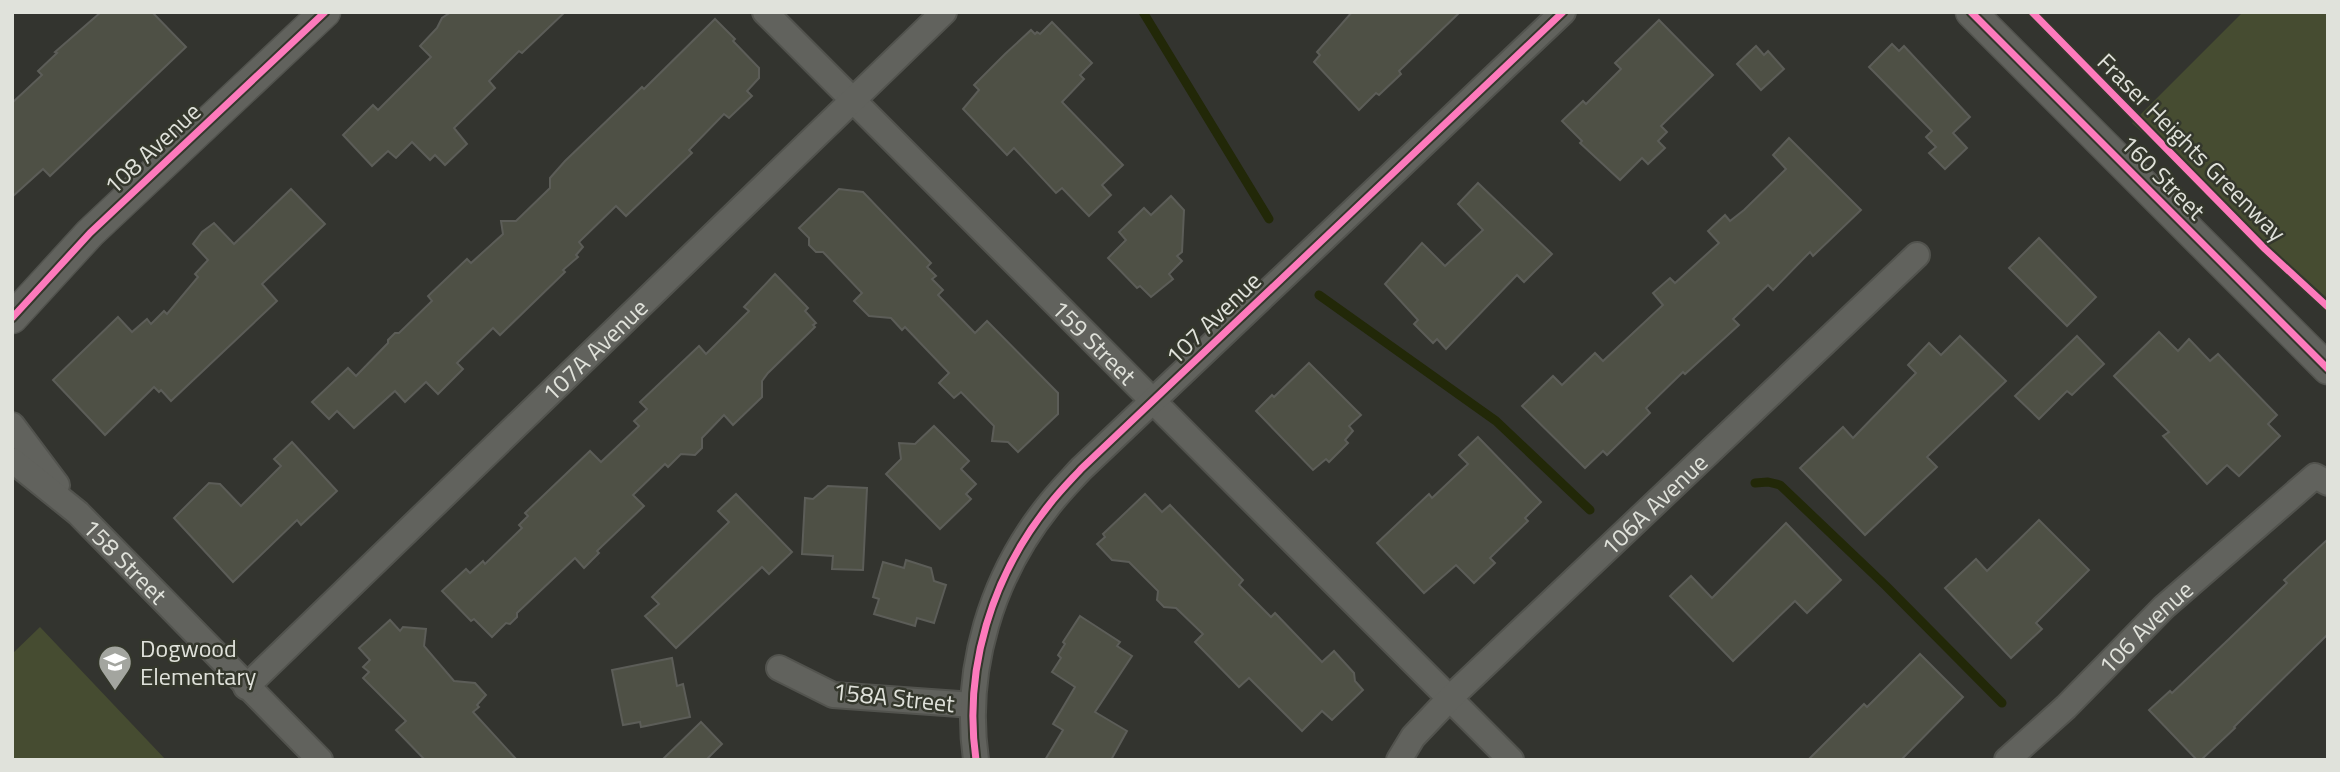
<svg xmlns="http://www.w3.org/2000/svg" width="2340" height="772" font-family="'Titillium Web',sans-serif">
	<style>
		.green { fill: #464c31 }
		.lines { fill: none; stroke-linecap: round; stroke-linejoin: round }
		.stream { stroke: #222808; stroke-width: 9 }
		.building { fill: #4e5045; stroke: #5c5d58; stroke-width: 2 }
		.minor-casing { stroke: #52534e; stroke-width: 28 }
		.tertiary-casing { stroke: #52534e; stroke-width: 33 }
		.minor { stroke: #61625d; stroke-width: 24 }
		.tertiary { stroke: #61625d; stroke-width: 30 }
		.cycleway-casing { stroke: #34372c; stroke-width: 11 }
		.cycleway { stroke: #fd7abc; stroke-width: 7 }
		.labels { text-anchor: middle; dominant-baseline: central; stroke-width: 5; stroke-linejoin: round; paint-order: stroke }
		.street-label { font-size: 24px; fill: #e0e2db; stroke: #34372c }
		.poi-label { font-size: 24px; fill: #e0e2db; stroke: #34372c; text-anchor: start }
	</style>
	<rect width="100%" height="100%" fill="#33342f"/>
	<g class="green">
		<polygon points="2243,12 2328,12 2328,299 2132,123"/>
		<polygon points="40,627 166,760 12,760 12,654"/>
	</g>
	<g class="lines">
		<g class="stream">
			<polyline points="1143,12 1269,219"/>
			<polyline points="1319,295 1496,421 1590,510"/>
			<polyline points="1755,483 1768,482 1780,485 1886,586 2002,703"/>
		</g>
	</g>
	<g class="building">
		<polygon points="101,12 152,12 186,47 50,176 43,169 12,197 12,103 42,75 38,71 57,53 55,52"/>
		<polygon points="451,12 565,12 522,53 519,51 489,81 495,88 454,128 467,144 445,165 435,155 430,160 412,142 396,158 388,151 372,166 343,135 373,105 378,110 431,57 420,46 437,28 442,18"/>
		<polygon points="1352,12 1460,12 1399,71 1401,74 1379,95 1376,93 1359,110 1314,62 1320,55 1317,52"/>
		<polygon points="715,19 735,39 733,41 759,68 759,78 747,91 752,96 729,118 724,114 689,150 692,153 626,216 616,206 579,242 583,247 576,255 578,257 563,270 565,272 500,335 493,328 457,363 463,369 438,394 426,382 405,402 395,391 354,428 337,411 329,419 312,402 348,368 356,376 388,343 388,340 395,333 399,333 432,301 428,296 467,259 471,263 503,234 501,221 516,221 550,188 550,178 565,161 642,87 644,89"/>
		<polygon points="1659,20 1713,75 1661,126 1667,132 1658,141 1665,148 1648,164 1642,158 1620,180 1580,143 1582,141 1562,121 1583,101 1586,104 1621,69 1615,63"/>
		<polygon points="1052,22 1092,63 1080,75 1084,79 1062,102 1123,165 1102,185 1111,195 1089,216 1062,188 1056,193 1014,148 1007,155 963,109 979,90 974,85 1005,54 1031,30 1035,34 1037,32 1040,34"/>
		<polygon points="1892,44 1899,51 1904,46 1970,117 1953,133 1967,148 1945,169 1929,153 1936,147 1926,137 1932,131 1869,67"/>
		<polygon points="1756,46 1764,55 1768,51 1784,69 1761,90 1737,64"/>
		<polygon points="1789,138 1861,210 1813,256 1810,252 1773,290 1768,285 1733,319 1739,325 1685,374 1683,372 1646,408 1650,413 1607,455 1603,451 1585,468 1522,406 1553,376 1562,385 1595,353 1603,361 1663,305 1653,293 1670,278 1675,283 1719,243 1708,231 1725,215 1730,221 1744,210 1786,169 1773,155"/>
		<polygon points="1478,183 1552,254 1524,282 1517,275 1446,349 1437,339 1433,343 1414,324 1418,320 1385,284 1422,243 1445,266 1483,230 1458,204"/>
		<polygon points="291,189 325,224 262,284 277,301 171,401 161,390 159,392 154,387 105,435 53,380 118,317 132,332 147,319 151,324 164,311 167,314 198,277 195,274 208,260 193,244 202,232 214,223 234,244"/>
		<polygon points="839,189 863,192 931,263 927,267 936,276 932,279 943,290 938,295 975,333 987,321 1058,393 1058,414 1018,452 1008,442 992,441 994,426 961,392 954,398 939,383 949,373 905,327 902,330 891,318 869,316 854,301 862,293 823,252 816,252 809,245 809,238 799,228"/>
		<polygon points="1171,196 1184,210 1182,252 1177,256 1182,261 1169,274 1173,279 1151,297 1140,286 1137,288 1108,258 1126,240 1119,232 1144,208 1151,215"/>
		<polygon points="2039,238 2096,297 2067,326 2009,268"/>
		<polygon points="775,274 808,308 805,311 816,323 813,325 815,327 768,373 762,381 762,397 733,425 724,415 702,438 702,448 695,455 681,454 668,467 665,464 633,495 644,506 597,551 599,553 584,568 575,558 517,613 517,617 510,624 506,623 492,637 474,619 471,621 442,591 466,569 470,573 483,561 485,564 522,528 519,525 528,516 525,513 590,451 601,462 639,426 634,421 647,409 640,402 699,346 706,354 749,311 744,307"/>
		<polygon points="2159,332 2178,351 2189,339 2210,361 2218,354 2277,415 2268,424 2280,436 2239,476 2227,465 2207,484 2163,436 2169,432 2114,376"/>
		<polygon points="1960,336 2006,381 1927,457 1937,467 1865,535 1800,468 1843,427 1853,438 1916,373 1908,365 1929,343 1941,355"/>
		<polygon points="2077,336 2104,364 2072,395 2067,391 2039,419 2015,396"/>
		<polygon points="1309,363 1361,415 1349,426 1353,431 1345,440 1348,443 1329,462 1326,459 1313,470 1256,411 1272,395 1274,397"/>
		<polygon points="934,426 969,461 961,469 976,484 966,494 971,499 940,529 886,474 901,459 899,443 915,444"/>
		<polygon points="1478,437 1541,502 1525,518 1528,521 1490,558 1495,563 1474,583 1456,565 1424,593 1377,543 1429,494 1432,498 1468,464 1459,455"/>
		<polygon points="292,442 337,491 301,525 297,520 233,582 174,518 209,483 220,484 241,506 281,466 274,459"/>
		<polygon points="828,486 867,488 863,570 832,569 833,556 802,554 805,498 813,499"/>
		<polygon points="736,494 792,552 769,574 762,567 676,648 645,616 659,604 652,597 729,522 718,511"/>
		<polygon points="1145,494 1162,512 1170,505 1243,580 1239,585 1271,617 1275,613 1322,662 1334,651 1354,673 1355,681 1363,690 1332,720 1322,711 1302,731 1249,678 1239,687 1195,642 1203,634 1176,608 1164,607 1157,600 1158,591 1129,562 1112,560 1097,544 1105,537 1103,534"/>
		<polygon points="2039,520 2089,570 2036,623 2042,629 2011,658 1945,588 1976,559 1987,571"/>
		<polygon points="1786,523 1841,580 1807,613 1795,601 1733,661 1670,596 1691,576 1712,598"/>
		<polygon points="2328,539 2328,634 2234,727 2235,728 2201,760 2197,760 2149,710 2170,691 2172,693 2229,639 2287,583 2284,580"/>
		<polygon points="906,560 931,568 934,581 946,585 934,623 917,618 915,626 874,614 879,599 873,597 883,562 904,568"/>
		<polygon points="1080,616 1120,642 1117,646 1132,656 1095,712 1127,731 1111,760 1045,760 1063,730 1053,724 1075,687 1052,672 1061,658 1058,655 1065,644 1063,642"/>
		<polygon points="390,620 400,631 403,627 426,629 424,646 454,681 475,683 486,695 477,705 479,707 473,712 517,760 425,760 396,730 406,721 363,678 369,672 363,667 370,660 359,648"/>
		<polygon points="1920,654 1963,697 1901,760 1808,760 1864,704 1867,707"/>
		<polygon points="672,658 677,686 683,684 690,717 641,727 640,722 623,725 612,670"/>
		<polygon points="701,722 722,744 706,760 662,760"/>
	</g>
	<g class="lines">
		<g class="minor-casing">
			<g id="minor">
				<path id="s1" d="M765,12L1511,760"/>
				<polyline points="12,425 57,485"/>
				<path id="s2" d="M12,460L78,513L320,760"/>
				<polyline points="779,668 833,695 973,705"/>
				<path id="s3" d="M246,687L944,12"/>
				<path d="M976,760C963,669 992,576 1049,505C1059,492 1070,481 1081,469L1563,12"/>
				<path id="s4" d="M1399,760L1413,737L1450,698L1917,255"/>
				<path id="s5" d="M2007,760L2066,707L2164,607L2315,476L2328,483"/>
			</g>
		</g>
		<g class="tertiary-casing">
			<g id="tertiary">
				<polyline points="1971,12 2328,369"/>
				<polyline points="12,318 90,233 325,12"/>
			</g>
		</g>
		<use href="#minor" class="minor"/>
		<use href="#tertiary" class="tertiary"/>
		<g class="cycleway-casing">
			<g id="cycleway">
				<polyline points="1971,12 2328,369"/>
				<polyline points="2032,12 2265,249 2328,307"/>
				<polyline points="12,318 90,233 325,12"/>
				<path d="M976,760C963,669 992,576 1049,505C1059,492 1070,481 1081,469L1563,12"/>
			</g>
		</g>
		<use href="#cycleway" class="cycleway"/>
	</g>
	<defs>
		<g id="school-pin" transform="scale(1.75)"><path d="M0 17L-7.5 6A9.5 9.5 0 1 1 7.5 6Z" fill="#a3a59f" stroke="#34372c"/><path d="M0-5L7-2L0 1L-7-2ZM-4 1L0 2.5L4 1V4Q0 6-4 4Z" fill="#fff"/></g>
	</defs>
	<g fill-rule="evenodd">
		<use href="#school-pin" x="115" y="662"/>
	</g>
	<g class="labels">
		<g class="street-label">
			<text transform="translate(2192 147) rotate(45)">Fraser Heights Greenway</text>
			<text transform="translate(152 148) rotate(-43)">108 Avenue</text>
			<text transform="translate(2163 177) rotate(45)">160 Street</text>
			<text transform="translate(1213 318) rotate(-44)">107 Avenue</text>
			<text stroke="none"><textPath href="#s1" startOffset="466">159 Street</textPath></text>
			<text stroke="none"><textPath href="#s3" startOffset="485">107A Avenue</textPath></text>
			<text stroke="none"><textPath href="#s4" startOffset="362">106A Avenue</textPath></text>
			<text stroke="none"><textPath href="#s2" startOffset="152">158 Street</textPath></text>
			<text stroke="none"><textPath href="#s5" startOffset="192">106 Avenue</textPath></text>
			<text transform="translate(894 697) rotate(6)">158A Street</text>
		</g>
		<g class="poi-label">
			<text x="140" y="648">Dogwood<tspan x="140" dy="28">Elementary</tspan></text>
		</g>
	</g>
	<rect width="2340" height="772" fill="none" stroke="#e0e2db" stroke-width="28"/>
</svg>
